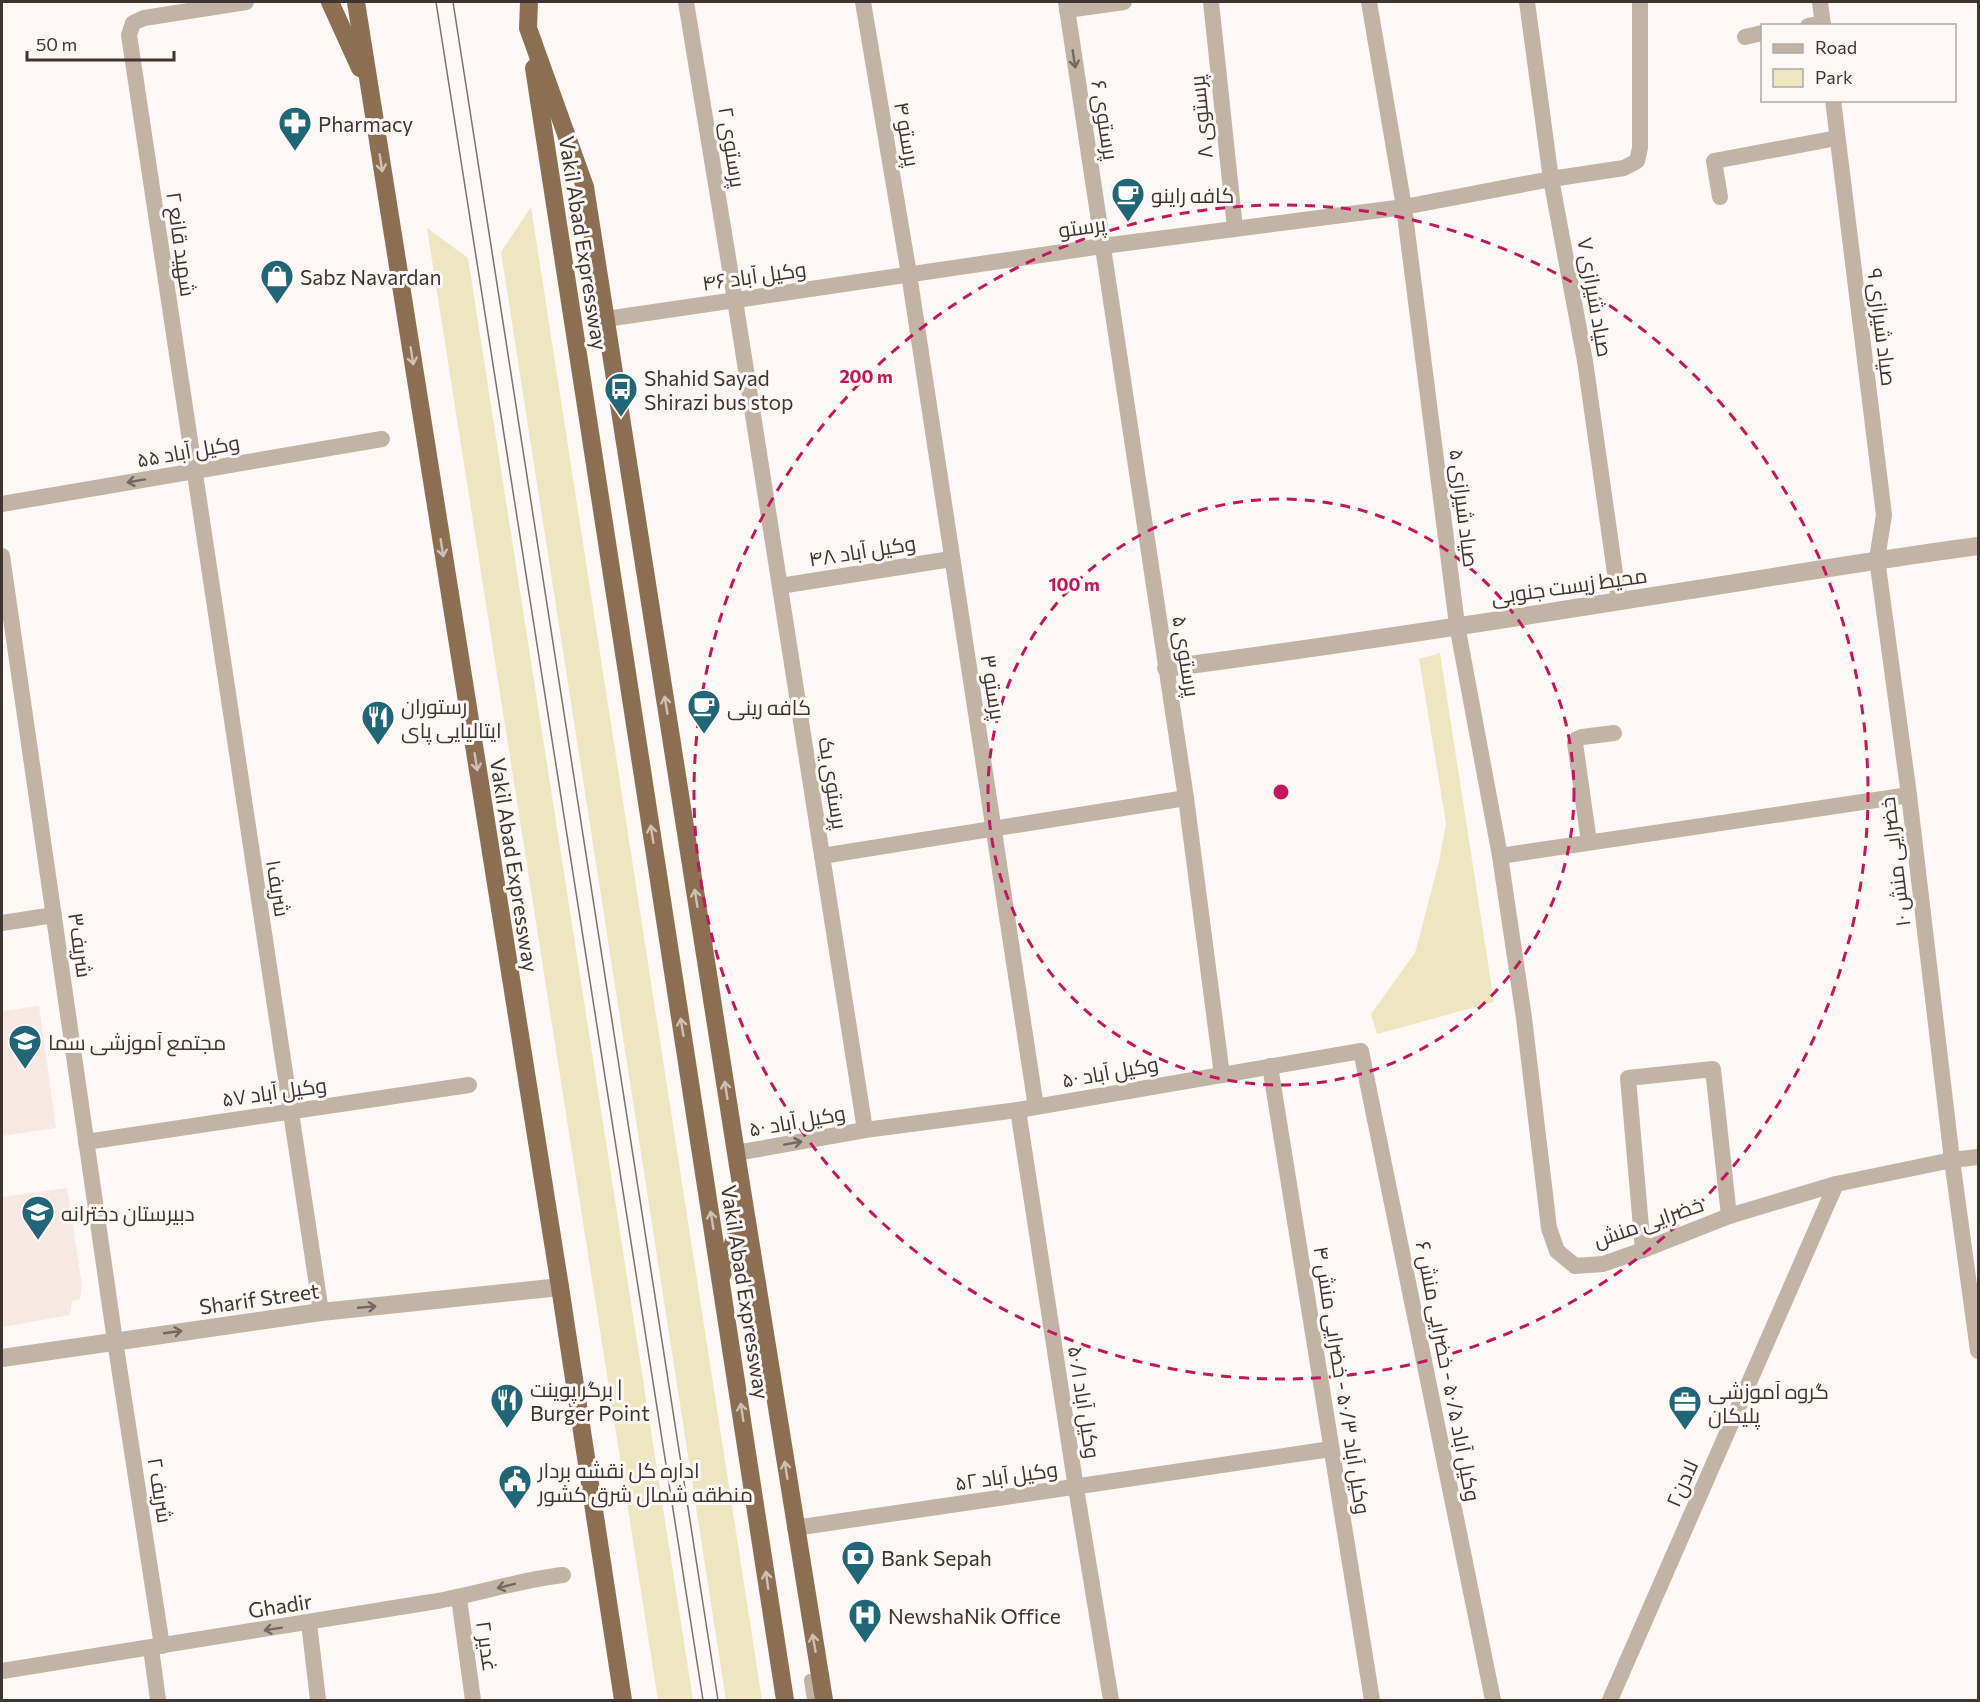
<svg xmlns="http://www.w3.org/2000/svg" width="1980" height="1702" font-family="Commissioner,Cairo,sans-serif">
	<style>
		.built { fill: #f8e8e4 }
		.green { fill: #ece7c0 }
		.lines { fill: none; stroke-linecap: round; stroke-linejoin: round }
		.pedestrian { stroke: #c2b3a4; stroke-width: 12 }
		.minor { stroke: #c2b3a4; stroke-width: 16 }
		.tertiary { stroke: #c2b3a4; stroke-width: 18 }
		.trunk { stroke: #8c6e52; stroke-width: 18 }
		.tram { stroke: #7b716e; stroke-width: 1.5 }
		.oneway { stroke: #74675f }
		.oneway2 { stroke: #d0c0b4 }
		.ring { fill: none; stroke: #c2185b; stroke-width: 3; stroke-dasharray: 10 8 }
		.labels { text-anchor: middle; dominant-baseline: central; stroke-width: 6; stroke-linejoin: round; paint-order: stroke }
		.street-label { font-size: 21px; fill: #403431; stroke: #fdf7f5 }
		.poi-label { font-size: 21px; fill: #403431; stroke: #fdf7f5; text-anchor: start }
		.centre { fill: #c2185b; stroke: #fdf7f5; stroke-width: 3 }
		.ring-label { font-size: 18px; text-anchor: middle; font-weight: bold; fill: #c2185b; stroke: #fdf7f5; stroke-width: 6; stroke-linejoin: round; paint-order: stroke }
	</style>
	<rect width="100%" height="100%" fill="#fdf7f5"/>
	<g class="built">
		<polygon points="39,1006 56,1128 2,1136 2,1011"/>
		<polygon points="67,1188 82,1285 80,1299 72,1301 70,1315 2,1327 2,1197"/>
	</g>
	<g class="green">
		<polygon points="531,207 762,1700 726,1700 501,252"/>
		<polygon points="427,228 468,258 693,1700 658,1700"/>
		<polygon points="1440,653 1494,1002 1377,1034 1371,1014 1415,953 1439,862 1446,823 1419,659"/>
	</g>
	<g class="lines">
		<polyline class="pedestrian" points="810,1680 813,1700"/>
		<g class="minor">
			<polyline points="246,2 144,18 133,23 129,35 321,1312"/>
			<polyline points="686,2 735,300 865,1130"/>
			<polyline points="863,2 909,274 1036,1107"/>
			<polyline points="1066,2 1186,798 1222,1075"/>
			<polyline points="1211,2 1235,228"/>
			<polyline points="1369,2 1404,207 1457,625 1500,856 1524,1018 1549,1228 1557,1251 1575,1266 1603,1264 1643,1250 1729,1216 1836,1184 1952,1160 1978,1157"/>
			<polyline points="1527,2 1551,179 1585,361 1619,601"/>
			<polyline points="1820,2 1823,26"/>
			<polyline points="1067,10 1124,2"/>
			<polyline points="1808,26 1823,23"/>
			<polyline points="1745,37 1762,33"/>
			<polyline points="1833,100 1884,515 1877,559 1909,795 1952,1160 1978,1351"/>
			<polyline points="1720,197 1714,161 1837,138"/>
			<polyline points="606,319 1103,246 1404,207 1551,179 1624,168 1637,161 1640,148 1640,2"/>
			<polyline points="2,504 382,439"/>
			<polyline points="2,556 115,1341 162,1646"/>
			<polyline points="780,586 951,559"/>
			<polyline points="1589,842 1575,743 1577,739 1582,737 1614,733"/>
			<polyline points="822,856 1186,798"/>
			<polyline points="1500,856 1909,795"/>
			<polyline points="2,923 54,915"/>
			<polyline points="1270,1066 1372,1700"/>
			<polyline points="1018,1110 1076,1488 1111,1700"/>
			<polyline points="86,1142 469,1085"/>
			<polyline points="736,1153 865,1130 1018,1110 1361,1051 1493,1700"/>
			<polyline points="1643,1250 1628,1078 1713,1069 1729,1216"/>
			<polyline points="795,1528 1331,1449"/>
			<polyline points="459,1598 473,1700"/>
			<polyline points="309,1623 318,1700"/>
			<polyline points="151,1648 158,1700"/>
			<path d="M2,1671C143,1649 284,1627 425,1603C472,1596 517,1580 563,1575"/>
			<polyline points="1610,1700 1836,1184"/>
		</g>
		<g class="tertiary">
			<path d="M1166,668C1318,648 1469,625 1620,601C1739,583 1858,562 1978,546"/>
			<polyline points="2,1358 321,1312 560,1287"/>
		</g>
		<g class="trunk">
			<polyline points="330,2 360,68"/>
			<polyline points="356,2 560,1287 623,1700"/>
			<polyline points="529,2 528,28 585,187 736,1153 824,1700"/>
			<polyline points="534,68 785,1700"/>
			<polyline points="722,1275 744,1213"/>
		</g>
		<g class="tram">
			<polyline points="436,2 703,1700"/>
			<polyline points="453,2 718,1700"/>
		</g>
	</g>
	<defs><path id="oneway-shaft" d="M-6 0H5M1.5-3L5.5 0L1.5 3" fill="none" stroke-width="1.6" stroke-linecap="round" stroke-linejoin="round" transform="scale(1.5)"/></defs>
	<g class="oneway">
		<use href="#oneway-shaft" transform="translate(1074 59) rotate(81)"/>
		<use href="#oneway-shaft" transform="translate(136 481) rotate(170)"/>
		<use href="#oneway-shaft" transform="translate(793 1143) rotate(-10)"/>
		<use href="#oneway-shaft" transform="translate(367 1307) rotate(-5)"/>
		<use href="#oneway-shaft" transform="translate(173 1332) rotate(-8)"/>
		<use href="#oneway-shaft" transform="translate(506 1586) rotate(166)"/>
		<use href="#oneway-shaft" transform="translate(273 1629) rotate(171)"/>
	</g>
	<g class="oneway2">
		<use href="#oneway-shaft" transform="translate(381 163) rotate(81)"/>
		<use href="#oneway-shaft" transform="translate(412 356) rotate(81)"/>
		<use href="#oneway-shaft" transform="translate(442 548) rotate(81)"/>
		<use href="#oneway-shaft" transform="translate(666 705) rotate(-99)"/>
		<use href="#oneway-shaft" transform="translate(476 762) rotate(81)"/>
		<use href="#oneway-shaft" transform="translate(652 834) rotate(-99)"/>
		<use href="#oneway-shaft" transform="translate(696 898) rotate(-99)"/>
		<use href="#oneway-shaft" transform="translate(682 1027) rotate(-99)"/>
		<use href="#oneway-shaft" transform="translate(726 1090) rotate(-99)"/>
		<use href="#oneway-shaft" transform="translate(712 1220) rotate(-99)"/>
		<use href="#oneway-shaft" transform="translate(742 1412) rotate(-99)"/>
		<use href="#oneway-shaft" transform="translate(786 1470) rotate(-99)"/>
		<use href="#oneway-shaft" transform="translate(767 1580) rotate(-98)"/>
		<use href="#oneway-shaft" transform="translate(814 1643) rotate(-100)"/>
	</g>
	<g class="ring">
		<circle cx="1281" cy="792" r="293"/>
		<circle cx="1281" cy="792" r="587"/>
	</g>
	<defs>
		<g id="pharmacy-pin" transform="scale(1.725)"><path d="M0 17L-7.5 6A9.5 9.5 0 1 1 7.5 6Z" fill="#216677" stroke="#fdf7f5"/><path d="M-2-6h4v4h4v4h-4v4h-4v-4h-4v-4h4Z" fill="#fff"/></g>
		<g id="cafe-pin" transform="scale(1.725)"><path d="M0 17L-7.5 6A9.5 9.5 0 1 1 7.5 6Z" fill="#216677" stroke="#fdf7f5"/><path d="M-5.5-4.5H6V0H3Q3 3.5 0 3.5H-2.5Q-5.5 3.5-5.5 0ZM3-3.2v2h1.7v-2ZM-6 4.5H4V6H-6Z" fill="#fff"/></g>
		<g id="shop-pin" transform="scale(1.725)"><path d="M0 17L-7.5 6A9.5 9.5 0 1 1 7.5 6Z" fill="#216677" stroke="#fdf7f5"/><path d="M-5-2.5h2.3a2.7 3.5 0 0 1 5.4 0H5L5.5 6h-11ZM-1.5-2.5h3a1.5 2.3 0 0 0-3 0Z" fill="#fff"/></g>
		<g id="bus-pin" transform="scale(1.725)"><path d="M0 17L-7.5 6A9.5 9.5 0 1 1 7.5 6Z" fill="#216677" stroke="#fdf7f5"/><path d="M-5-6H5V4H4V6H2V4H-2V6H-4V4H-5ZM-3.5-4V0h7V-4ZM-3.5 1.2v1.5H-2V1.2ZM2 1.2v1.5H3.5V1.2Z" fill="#fff"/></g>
		<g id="restaurant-pin" transform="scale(1.725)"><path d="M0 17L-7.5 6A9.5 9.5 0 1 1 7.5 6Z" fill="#216677" stroke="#fdf7f5"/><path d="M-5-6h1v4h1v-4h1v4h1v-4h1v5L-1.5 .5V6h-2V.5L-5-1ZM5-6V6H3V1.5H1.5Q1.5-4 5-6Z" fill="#fff"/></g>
		<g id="school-pin" transform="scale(1.725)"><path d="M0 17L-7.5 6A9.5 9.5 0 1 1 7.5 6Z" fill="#216677" stroke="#fdf7f5"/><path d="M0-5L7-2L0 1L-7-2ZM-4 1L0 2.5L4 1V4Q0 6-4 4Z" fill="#fff"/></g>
		<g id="office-pin" transform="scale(1.725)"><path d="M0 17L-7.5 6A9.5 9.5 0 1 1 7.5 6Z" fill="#216677" stroke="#fdf7f5"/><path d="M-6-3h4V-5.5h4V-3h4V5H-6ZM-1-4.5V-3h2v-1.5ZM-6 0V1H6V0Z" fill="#fff"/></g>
		<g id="civic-pin" transform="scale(1.725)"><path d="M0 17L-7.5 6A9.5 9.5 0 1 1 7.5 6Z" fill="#216677" stroke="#fdf7f5"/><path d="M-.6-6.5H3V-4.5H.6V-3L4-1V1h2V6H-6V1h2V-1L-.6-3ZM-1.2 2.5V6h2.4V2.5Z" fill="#fff"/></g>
		<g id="bank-pin" transform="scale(1.725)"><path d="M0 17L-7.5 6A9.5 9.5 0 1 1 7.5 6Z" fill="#216677" stroke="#fdf7f5"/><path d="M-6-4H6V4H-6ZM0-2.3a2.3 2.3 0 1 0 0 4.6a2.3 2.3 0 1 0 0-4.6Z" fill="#fff"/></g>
		<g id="hospital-pin" transform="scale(1.725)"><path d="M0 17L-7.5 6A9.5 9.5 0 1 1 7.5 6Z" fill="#216677" stroke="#fdf7f5"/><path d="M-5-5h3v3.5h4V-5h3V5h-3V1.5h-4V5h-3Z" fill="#fff"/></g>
	</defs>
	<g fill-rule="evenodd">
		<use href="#pharmacy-pin" x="295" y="123"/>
		<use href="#cafe-pin" x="1128" y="194"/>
		<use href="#shop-pin" x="277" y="276"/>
		<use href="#bus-pin" x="621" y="389"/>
		<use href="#cafe-pin" x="704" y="706"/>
		<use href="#restaurant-pin" x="378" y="717"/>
		<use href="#school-pin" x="25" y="1041"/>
		<use href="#school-pin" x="38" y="1212"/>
		<use href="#restaurant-pin" x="507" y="1400"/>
		<use href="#office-pin" x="1685" y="1402"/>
		<use href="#civic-pin" x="515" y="1481"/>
		<use href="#bank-pin" x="858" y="1557"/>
		<use href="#hospital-pin" x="865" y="1615"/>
	</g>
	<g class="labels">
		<g class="street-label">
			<text transform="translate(1200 117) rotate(-96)">پرستوی ۸</text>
			<text transform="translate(1106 120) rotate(81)">پرستوی ۶</text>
			<text transform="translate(908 134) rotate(80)">پرستو ۴</text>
			<text transform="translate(733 147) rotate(81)">پرستوی ۲</text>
			<text transform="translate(1082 226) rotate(-8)">پرستو</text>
			<text transform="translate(584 243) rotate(81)">Vakil Abad Expressway</text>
			<text transform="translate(182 244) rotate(82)">شهید قانع ۲</text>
			<text transform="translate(754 275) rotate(-8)">۴۶ وکیل آباد</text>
			<text transform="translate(1596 297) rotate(80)">صیاد شیرازی ۷</text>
			<text transform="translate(1883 327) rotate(83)">صیاد شیرازی ۹</text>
			<text transform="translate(188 450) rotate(-10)">۵۵ وکیل آباد</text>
			<text transform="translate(1465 508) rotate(83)">صیاد شیرازی ۵</text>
			<text transform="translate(862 550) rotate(-9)">۴۸ وکیل آباد</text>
			<text transform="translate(1569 585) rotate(-8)">محیط زیست جنوبی</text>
			<text transform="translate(1187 656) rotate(81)">پرستوی ۵</text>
			<text transform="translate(994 687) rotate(81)">پرستو ۳</text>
			<text transform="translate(834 783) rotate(81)">پرستوی یک</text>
			<text transform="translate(1894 862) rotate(-97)">خضرایی منش ۱۰</text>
			<text transform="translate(515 865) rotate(81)">Vakil Abad Expressway</text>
			<text transform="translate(279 888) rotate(81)">شریف١</text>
			<text transform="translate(81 945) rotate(82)">شریف٣</text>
			<text transform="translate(1110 1071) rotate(-10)">۵۰ وکیل آباد</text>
			<text transform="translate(274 1091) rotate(-8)">۵۷ وکیل آباد</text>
			<text transform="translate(797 1120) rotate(-10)">وکیل آباد ۵۰</text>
			<text transform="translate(1648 1221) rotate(-19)">خضرایی منش</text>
			<text transform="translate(746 1292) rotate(81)">Vakil Abad Expressway</text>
			<text transform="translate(259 1298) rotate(-8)">Sharif Street</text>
			<text transform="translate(1449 1371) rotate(79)">وکیل آباد ۵۰/۵ - خضرایی منش ۶</text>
			<text transform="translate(1343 1380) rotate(81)">وکیل آباد ۵۰/۳ - خضرایی منش ۴</text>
			<text transform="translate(1085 1402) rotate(81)">وکیل آباد ۵۰/۱</text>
			<text transform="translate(1006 1475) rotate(-8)">۵۲ وکیل آباد</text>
			<text transform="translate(1681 1483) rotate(-66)">لادن۲</text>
			<text transform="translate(161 1490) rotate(81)">شریف ۲</text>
			<text transform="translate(280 1605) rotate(-9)">Ghadir</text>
			<text transform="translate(488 1646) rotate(82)">غدیر ۲</text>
		</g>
		<g class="poi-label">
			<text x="318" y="123">Pharmacy</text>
			<text x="1151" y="194">کافه راینو</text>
			<text x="300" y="276">Sabz Navardan</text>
			<text x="644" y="377">Shahid Sayad<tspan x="644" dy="24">Shirazi bus stop</tspan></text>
			<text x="401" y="705">رستوران<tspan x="401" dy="24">ایتالیایی پای</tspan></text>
			<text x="727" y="706">کافه رینی</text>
			<text x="48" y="1041">مجتمع آموزشی سما</text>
			<text x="61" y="1212">دبیرستان دخترانه</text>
			<text x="530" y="1388">برگر پوینت |<tspan x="530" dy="24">Burger Point</tspan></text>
			<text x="1708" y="1390">گروه آموزشی<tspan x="1708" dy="24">پلیکان</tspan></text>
			<text x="538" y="1469">اداره کل نقشه بردار<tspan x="538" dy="24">منطقه شمال شرق کشور</tspan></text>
			<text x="881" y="1557">Bank Sepah</text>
			<text x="888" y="1615">NewshaNik Office</text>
		</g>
	</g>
	<circle cx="1281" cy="792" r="9" class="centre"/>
	<g class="ring-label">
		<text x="866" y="383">200 m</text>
		<text x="1074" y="591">100 m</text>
	</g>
	<rect width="1980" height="1702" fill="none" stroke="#403431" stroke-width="6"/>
	<rect x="1761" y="24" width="195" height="78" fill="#fdf7f5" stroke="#b1a9a7" stroke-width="1.5"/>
	<rect x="1773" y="44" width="30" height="9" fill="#c2b3a4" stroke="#b1a9a7" stroke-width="1.5"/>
	<text x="1815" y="54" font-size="18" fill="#403431">Road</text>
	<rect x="1773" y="69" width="30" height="18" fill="#ece7c0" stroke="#b1a9a7" stroke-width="1.5"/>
	<text x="1815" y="84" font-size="18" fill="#403431">Park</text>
	<path d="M27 51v9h147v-9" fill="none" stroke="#403431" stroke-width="3"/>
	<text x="36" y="51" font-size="18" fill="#403431" stroke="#fdf7f5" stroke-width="4.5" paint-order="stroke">50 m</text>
</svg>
